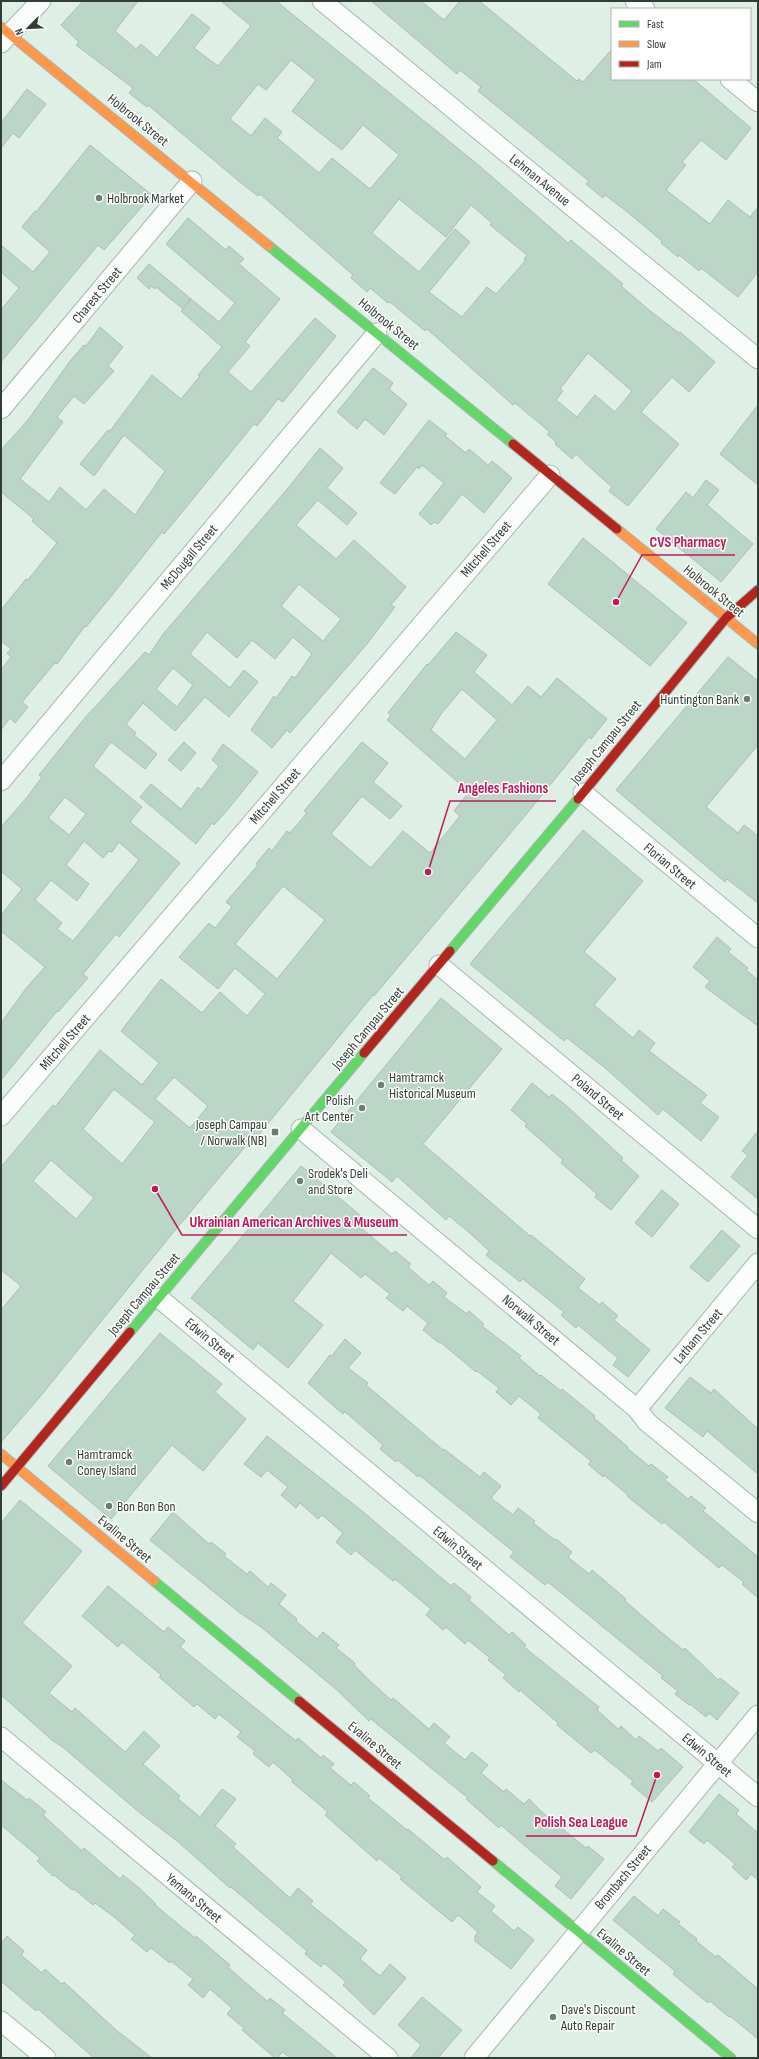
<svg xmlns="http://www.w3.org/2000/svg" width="759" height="2059" font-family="'Sofia Sans Condensed',sans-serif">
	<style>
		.building { fill: #bad6c6; stroke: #afbdb4; fill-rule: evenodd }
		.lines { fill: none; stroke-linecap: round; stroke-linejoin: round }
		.street-casing { stroke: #a8b6ad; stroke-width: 21 }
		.fast-casing { stroke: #a8b6ad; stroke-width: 11 }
		.slow-casing { stroke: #a8b6ad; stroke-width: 11 }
		.jam-casing { stroke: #a8b6ad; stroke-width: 11 }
		.street { stroke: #fafdfb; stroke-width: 19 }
		.fast { stroke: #63d668; stroke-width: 9 }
		.slow { stroke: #ff974d; stroke-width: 9 }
		.jam { stroke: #b3261e; stroke-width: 9 }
		.poi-dot { fill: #6e7c73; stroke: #fff; stroke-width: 1.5 }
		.labels { text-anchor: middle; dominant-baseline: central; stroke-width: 3; stroke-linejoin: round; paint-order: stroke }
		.street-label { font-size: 14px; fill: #313e36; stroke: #fff }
		.poi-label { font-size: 14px; fill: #313e36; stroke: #fff; text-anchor: start }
		.leader { fill: none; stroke: #c2185b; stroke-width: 1.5 }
		.callout-dot { fill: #c2185b; stroke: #fff; stroke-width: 1.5 }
		.callout-label { font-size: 15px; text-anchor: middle; font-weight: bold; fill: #c2185b; stroke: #fff; stroke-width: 3; stroke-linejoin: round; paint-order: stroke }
	</style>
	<rect width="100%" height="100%" fill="#def0e5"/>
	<g class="building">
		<path d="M83,1H138L115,31L136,49L141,44L157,58L192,14L210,28L194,48L218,66L251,26L221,1H276L476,163L568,243L571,240L623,284L621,286L649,310L679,333L680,332L715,362L689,392L672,377L641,412L679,444L628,506L609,491L612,487L596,473L576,454L572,459L555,444L556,442L547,434L550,432L515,403L513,405L427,329L425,331L390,302L388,303L370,288L367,292L351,278L353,275L260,194L258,196L241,183L148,105L147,107L129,93L133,88L76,45L79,42L61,25ZM291,60L316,80L292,111L342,150L363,125L399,155L370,189L332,158L319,173L277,138L282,132L265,118L251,136L230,119L258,84L266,90ZM399,199L446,237L471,205L492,223L490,225L527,255L524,259L526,260L496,294L487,287L462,317L429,292L470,242L455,229L419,272L372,233ZM588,353L632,391L615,412L595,395L577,417L556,400L563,391L560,389Z"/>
		<polygon points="371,1 421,1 444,20 460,1 479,1 577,81 579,79 583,82 612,49 612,79 693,79 751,128 726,160 701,140 682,162 686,165 666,190 710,224 728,200 750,217 758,207 758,272 738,297 701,268 699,271 679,255 678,257 661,243 662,241 625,210 605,195 603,198 586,184 589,181 478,91 481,87 460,70 457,74"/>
		<polygon points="27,89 46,104 19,138 13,133 1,148 1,123"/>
		<polygon points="90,145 152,195 104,250 98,245 1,362 1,310 19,288 1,272 1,245 33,272 50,252 22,227 35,211 36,212"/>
		<polygon points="188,218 226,250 229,246 244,259 239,264 280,299 245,342 250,346 228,372 251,392 315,318 336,336 283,402 278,399 257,426 254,424 179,516 164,534 162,532 117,589 86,627 85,626 57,664 55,663 22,702 28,707 15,723 10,718 1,730 1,670 11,657 7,653 11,649 1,641 1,610 26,579 28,580 57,543 32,521 34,519 1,492 1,450 28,420 70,361 84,345 86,346 100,327 123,347 108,366 114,371 84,404 74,396 57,417 63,422 20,479 49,502 60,487 86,510 104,489 135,515 165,471 124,435 94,476 80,464 108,430 110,431 152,375 181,399 200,376 198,375 222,347 181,311 183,309 156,287 155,289 151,286 149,289 137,278 149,264 191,299 184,307 191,299 219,322 235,303 166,244"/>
		<polygon points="373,368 393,383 389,389 407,404 384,435 365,419 357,429 337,412"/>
		<polygon points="758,405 758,485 720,454"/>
		<polygon points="429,420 447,434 445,436 466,453 469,449 488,465 492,461 512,478 484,513 462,494 438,524 434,522 431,525 419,514 444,483 422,465 419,469 417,467 395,494 380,483"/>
		<path d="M320,448L343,468L327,488L357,513L347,525L318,500L296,525L336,559L354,540L406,587L391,605L395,607L367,644L290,733L287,730L272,748L251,730L274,696L276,698L292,676L295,678L312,654L293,637L275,659L252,640L237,658L207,632L190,654L230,688L244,670L258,682L229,717L205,697L175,731L143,703L126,724L136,733L134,735L157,754L145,769L111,742L93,766L142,807L130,822L180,863L119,937L116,934L83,974L88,978L58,1012L57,1011L1,1080V1023L27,987L45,967L1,931V915L22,889L1,871V827L28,796L42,777L39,775L84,719L145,652L149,655L164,633L289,487ZM299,584L341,619L323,641L281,606ZM173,668L193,685L177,707L156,689ZM65,797L86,814L69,835L48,818ZM84,841L103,858L109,851L112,852L119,842L139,860L73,941L57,929L62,923L35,900L51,880L77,901L89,884L66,865Z"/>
		<polygon points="706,480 719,490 707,505 753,544 721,582 656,529 686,492 693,498"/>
		<polygon points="583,538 687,623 650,666 548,584"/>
		<path d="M456,632L487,655L474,672L512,705L528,686L541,697L557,678L607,719L591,739L589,737L529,811L374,996L373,995L252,1143L250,1141L172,1234L39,1398L1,1442V1310L21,1286L1,1270V1167L53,1105L55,1107L100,1050L142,1085L159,1063L121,1031L161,979L202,1013L220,992L247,1016L265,994L235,968L218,989L179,957L209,923L215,928L232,907L226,902L258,865L256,864L269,848L272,851L287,831L290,833L307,813L304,811L362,742L388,763L373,782L402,806L390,819L362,796L331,834L371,868L403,831L430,853L460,816L454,811L469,792L387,720L391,715L388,713L427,664L428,665ZM462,689L497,720L465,759L431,730L441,714ZM283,886L325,920L277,979L235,944ZM174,1077L208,1106L190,1128L155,1099ZM114,1089L155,1122L122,1164L83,1129ZM51,1160L94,1198L76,1219L33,1181Z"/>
		<polygon points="728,657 758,681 758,745 706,807 738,833 744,825 758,836 758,903 727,879 725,882 616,790"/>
		<polygon points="184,742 196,753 181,771 168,760"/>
		<polygon points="223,744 258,772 230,807 214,825 212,823 196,844 140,797 151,784 181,809 198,787 201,790 219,766 212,760"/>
		<polygon points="583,830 643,881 584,952 616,979 594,1005 633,1038 639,1030 655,1043 649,1051 707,1095 700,1103 719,1117 701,1141 663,1109 658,1115 604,1067 567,1038 564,1041 470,964"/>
		<polygon points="717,937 731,949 728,952 748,968 746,970 758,980 758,1026 705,987 710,981 693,967"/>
		<polygon points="441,998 502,1049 423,1144 530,1236 531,1235 585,1279 578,1288 600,1305 602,1302 618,1316 614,1320 650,1350 628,1377 613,1365 618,1358 578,1325 576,1328 561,1315 564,1312 523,1279 520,1282 486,1255 489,1251 471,1234 449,1216 446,1220 397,1176 392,1182 331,1132"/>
		<polygon points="532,1083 549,1097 552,1094 569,1108 623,1158 621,1160 639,1176 611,1210 595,1197 597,1194 561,1163 563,1160 525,1126 527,1124 511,1110"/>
		<polygon points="758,1131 758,1199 731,1177 748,1155 742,1151"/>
		<polygon points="301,1166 361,1216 355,1223 392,1254 395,1251 411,1264 408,1267 429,1285 433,1281 447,1293 444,1297 467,1314 469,1311 484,1324 482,1326 521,1356 519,1358 540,1376 541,1375 561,1391 562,1389 595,1416 594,1418 628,1447 627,1448 649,1466 651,1464 668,1477 665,1480 688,1499 691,1496 706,1508 703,1511 758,1557 758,1598 742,1584 744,1582 722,1565 719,1568 664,1522 662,1524 627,1496 628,1495 604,1475 603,1477 588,1464 591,1461 538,1418 541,1414 519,1396 511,1405 496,1392 499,1388 477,1371 476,1372 440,1342 439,1343 423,1330 428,1323 407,1306 403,1311 386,1298 390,1294 365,1274 361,1278 331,1253 293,1301 323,1325 288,1368 258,1343 253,1350 191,1298"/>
		<polygon points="662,1190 679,1204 652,1237 635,1223"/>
		<polygon points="722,1230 740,1246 708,1282 690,1267"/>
		<polygon points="160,1333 222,1384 215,1392 246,1419 203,1471 172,1445 111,1519 48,1466"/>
		<polygon points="345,1339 361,1353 348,1368 368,1383 366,1385 443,1450 444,1449 480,1477 484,1472 501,1486 491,1498 513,1515 518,1508 535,1521 533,1523 555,1540 556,1539 572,1552 568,1557 589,1574 592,1570 626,1599 625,1601 661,1632 683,1650 685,1648 718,1680 720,1678 739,1693 717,1720 709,1713 706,1717 690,1704 689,1705 675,1694 678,1691 661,1678 663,1676 548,1582 545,1585 510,1557 514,1552 419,1475 418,1477 398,1460 396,1462 380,1449 383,1445 365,1429 345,1412 343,1414 328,1401 308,1383 330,1355 331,1357"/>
		<polygon points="690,1377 711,1393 714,1389 758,1429 758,1474 707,1431 703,1437 665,1408"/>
		<polygon points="267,1436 362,1511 451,1586 454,1583 471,1597 469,1600 509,1635 512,1632 526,1645 524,1647 599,1707 597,1710 618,1729 621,1726 636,1740 639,1736 658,1751 661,1748 683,1767 652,1802 631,1784 633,1781 595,1750 591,1753 557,1725 558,1723 520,1690 519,1692 503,1678 506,1675 488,1660 490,1658 468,1640 465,1644 446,1627 443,1630 426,1615 431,1609 395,1579 393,1581 355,1550 351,1555 336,1542 343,1533 322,1515 318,1519 300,1503 296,1508 281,1495 288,1487 267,1470 261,1477 244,1464"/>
		<polygon points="20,1500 82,1551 22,1623 72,1666 49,1693 72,1712 75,1708 125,1752 144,1731 160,1746 143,1764 180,1796 178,1799 200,1817 222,1789 236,1799 215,1826 236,1844 233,1847 290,1898 298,1888 313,1901 310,1904 367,1950 360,1959 380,1976 390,1964 406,1978 374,2015 343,1985 346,1982 324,1963 321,1967 305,1954 307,1951 231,1887 230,1888 177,1841 140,1813 65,1749 52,1740 1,1695 1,1523"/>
		<polygon points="173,1512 209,1544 211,1542 226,1554 224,1556 247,1574 250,1571 268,1587 271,1583 286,1595 279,1604 297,1619 296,1621 317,1639 323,1632 339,1645 336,1648 355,1663 354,1665 371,1682 391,1700 393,1698 429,1729 434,1723 450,1737 444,1743 465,1760 472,1752 488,1765 481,1773 504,1792 506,1789 524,1804 529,1799 542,1812 586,1848 588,1846 604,1859 571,1899 555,1886 562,1877 524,1845 501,1825 499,1828 466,1799 468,1798 371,1719 369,1721 337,1690 261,1627 240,1613 150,1540"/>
		<polygon points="108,1586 164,1632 168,1627 185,1641 180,1647 296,1741 298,1738 321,1758 323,1755 334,1764 330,1768 351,1785 354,1782 370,1796 368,1798 407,1830 408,1829 445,1860 447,1857 481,1887 477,1892 495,1906 491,1911 514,1931 518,1927 534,1940 511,1969 475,1941 475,1936 478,1932 458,1915 452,1922 400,1879 402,1877 379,1858 377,1861 361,1847 325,1815 328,1812 292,1782 293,1780 273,1762 269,1767 253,1754 255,1751 237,1737 241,1732 219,1714 215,1719 197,1704 194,1707 159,1677 161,1675 122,1642 118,1647 82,1616"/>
		<polygon points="1,1780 27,1800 29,1798 46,1812 43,1815 82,1851 84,1848 120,1879 123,1875 138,1887 156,1904 155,1905 195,1938 196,1936 230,1965 228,1967 246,1983 267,2001 270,1998 285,2010 282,2013 337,2058 290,2058 283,2052 277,2058 275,2058 242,2030 244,2028 227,2014 232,2008 210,1989 203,1998 188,1985 193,1979 171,1961 170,1963 151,1948 147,1952 131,1939 135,1935 114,1917 95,1903 93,1905 74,1889 72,1890 54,1875 53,1876 37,1861 40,1858 1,1825"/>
		<polygon points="719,1794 739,1810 736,1814 758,1833 758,1880 751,1874 746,1880 732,1867 735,1864 707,1840 704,1844 689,1832"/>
		<polygon points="634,1896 658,1916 663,1909 680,1922 678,1924 697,1939 696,1941 716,1957 718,1955 758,1989 758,2039 730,2016 729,2017 710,2001 708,2003 691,1989 673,1974 675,1971 613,1920"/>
		<polygon points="7,1936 24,1951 21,1955 42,1973 45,1969 62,1984 64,1982 116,2030 152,2058 94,2058 38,2009 36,2011 1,1981 1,1944"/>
		<polygon points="422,1997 462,2030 438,2058 411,2058 421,2045 398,2025"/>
	</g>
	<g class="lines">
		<g class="street-casing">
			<g id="street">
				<polyline points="322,1 758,359"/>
				<polyline points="635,1 645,9"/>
				<polyline points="1,43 41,1"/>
				<polyline points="730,79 758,102"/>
				<polyline points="1,409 192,181"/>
				<polyline points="1,781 377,333"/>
				<polyline points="583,793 758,938"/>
				<polyline points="439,965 758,1229"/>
				<polyline points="1,1116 550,475"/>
				<polyline points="301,1129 637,1409 647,1422 758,1513"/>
				<polyline points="159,1298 758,1797"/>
				<polyline points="637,1409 758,1263"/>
				<polyline points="1,1737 388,2058"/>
				<polyline points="1,2021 46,2058"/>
				<polyline points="474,2058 758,1715"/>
			</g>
		</g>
		<g class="fast-casing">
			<g id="fast">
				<polyline points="269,246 513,444"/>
				<polyline points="450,951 578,799"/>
				<polyline points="130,1332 364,1053"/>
				<polyline points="154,1581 299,1701"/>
				<polyline points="493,1861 731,2058"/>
			</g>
		</g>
		<g class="slow-casing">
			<g id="slow">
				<polyline points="1,27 269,246"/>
				<polyline points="617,529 758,644"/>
				<polyline points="1,1454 154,1581"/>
			</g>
		</g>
		<g class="jam-casing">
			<g id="jam">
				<polyline points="513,444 617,529"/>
				<polyline points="578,799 726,618 758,590"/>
				<polyline points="364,1053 450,951"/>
				<polyline points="1,1486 130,1332"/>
				<polyline points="299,1701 493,1861"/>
			</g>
		</g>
		<use href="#street" class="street"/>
		<use href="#fast" class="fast"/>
		<use href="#slow" class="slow"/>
		<use href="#jam" class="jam"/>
	</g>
	<g class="poi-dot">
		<circle cx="99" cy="198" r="4"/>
		<circle cx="747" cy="699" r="4"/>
		<circle cx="381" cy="1085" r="4"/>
		<circle cx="362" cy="1108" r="4"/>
		<rect x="271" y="1128" width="8" height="8" rx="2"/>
		<circle cx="300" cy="1181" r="4"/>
		<circle cx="69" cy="1462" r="4"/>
		<circle cx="109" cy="1506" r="4"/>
		<circle cx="553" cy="2017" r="4"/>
	</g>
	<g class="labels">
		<g class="street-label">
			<text transform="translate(138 120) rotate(39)">Holbrook Street</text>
			<text transform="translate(540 180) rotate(39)">Lehman Avenue</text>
			<text transform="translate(97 295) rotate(-50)">Charest Street</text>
			<text transform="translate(389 324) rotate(39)">Holbrook Street</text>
			<text transform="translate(486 549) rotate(-49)">Mitchell Street</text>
			<text transform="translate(189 557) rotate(-50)">McDougall Street</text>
			<text transform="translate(714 591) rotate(39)">Holbrook Street</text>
			<text transform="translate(606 742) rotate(-51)">Joseph Campau Street</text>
			<text transform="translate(275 796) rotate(-49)">Mitchell Street</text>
			<text transform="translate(670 866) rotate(40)">Florian Street</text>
			<text transform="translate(368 1028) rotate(-50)">Joseph Campau Street</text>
			<text transform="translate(65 1042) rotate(-49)">Mitchell Street</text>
			<text transform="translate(598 1097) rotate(40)">Poland Street</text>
			<text transform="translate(144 1294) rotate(-50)">Joseph Campau Street</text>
			<text transform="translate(531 1320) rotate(40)">Norwalk Street</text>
			<text transform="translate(698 1336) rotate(-50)">Latham Street</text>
			<text transform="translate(210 1340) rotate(40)">Edwin Street</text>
			<text transform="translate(125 1539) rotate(40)">Evaline Street</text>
			<text transform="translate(458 1548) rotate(40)">Edwin Street</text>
			<text transform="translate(375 1745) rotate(40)">Evaline Street</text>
			<text transform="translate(707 1755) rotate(40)">Edwin Street</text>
			<text transform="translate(623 1877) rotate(-50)">Brombach Street</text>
			<text transform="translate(194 1898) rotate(40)">Yemans Street</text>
			<text transform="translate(624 1952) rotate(40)">Evaline Street</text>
		</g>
		<g class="poi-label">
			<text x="107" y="198">Holbrook Market</text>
			<text x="739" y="699" text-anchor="end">Huntington Bank</text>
			<text x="389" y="1077">Hamtramck<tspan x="389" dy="16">Historical Museum</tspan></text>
			<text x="354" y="1100" text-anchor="end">Polish<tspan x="354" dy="16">Art Center</tspan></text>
			<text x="267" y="1124" text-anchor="end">Joseph Campau<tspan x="267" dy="16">/ Norwalk (NB)</tspan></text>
			<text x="308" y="1173">Srodek's Deli<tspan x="308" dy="16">and Store</tspan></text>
			<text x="77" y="1454">Hamtramck<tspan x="77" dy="16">Coney Island</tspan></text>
			<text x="117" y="1506">Bon Bon Bon</text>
			<text x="561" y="2009">Dave's Discount<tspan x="561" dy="16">Auto Repair</tspan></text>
		</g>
	</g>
	<path class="leader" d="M616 602L642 555H735M428 872L450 801H556M155 1189L182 1235H407M657 1775L636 1836H526"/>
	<g class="callout-dot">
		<circle cx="616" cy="602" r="4"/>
		<circle cx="428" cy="872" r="4"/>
		<circle cx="155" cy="1189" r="4"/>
		<circle cx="657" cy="1775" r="4"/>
	</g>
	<g class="callout-label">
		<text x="688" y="547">CVS Pharmacy</text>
		<text x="503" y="793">Angeles Fashions</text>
		<text x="294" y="1227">Ukrainian American Archives &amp; Museum</text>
		<text x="581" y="1827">Polish Sea League</text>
	</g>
	<rect width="759" height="2059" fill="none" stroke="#313e36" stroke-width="4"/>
	<rect x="611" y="8" width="140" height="72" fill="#ffffff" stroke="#adb2af"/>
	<rect x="619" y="21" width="20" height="6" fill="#63d668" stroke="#adb2af"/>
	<text x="647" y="28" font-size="12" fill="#313e36">Fast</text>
	<rect x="619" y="41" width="20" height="6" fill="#ff974d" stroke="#adb2af"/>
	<text x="647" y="48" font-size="12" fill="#313e36">Slow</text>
	<rect x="619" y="61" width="20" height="6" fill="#b3261e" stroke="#adb2af"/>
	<text x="647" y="68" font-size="12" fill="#313e36">Jam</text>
	<g transform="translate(28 28) rotate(246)" stroke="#ffffff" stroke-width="3" paint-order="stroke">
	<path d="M0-3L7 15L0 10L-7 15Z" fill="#313e36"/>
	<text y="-6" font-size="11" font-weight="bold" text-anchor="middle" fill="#313e36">N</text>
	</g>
</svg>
